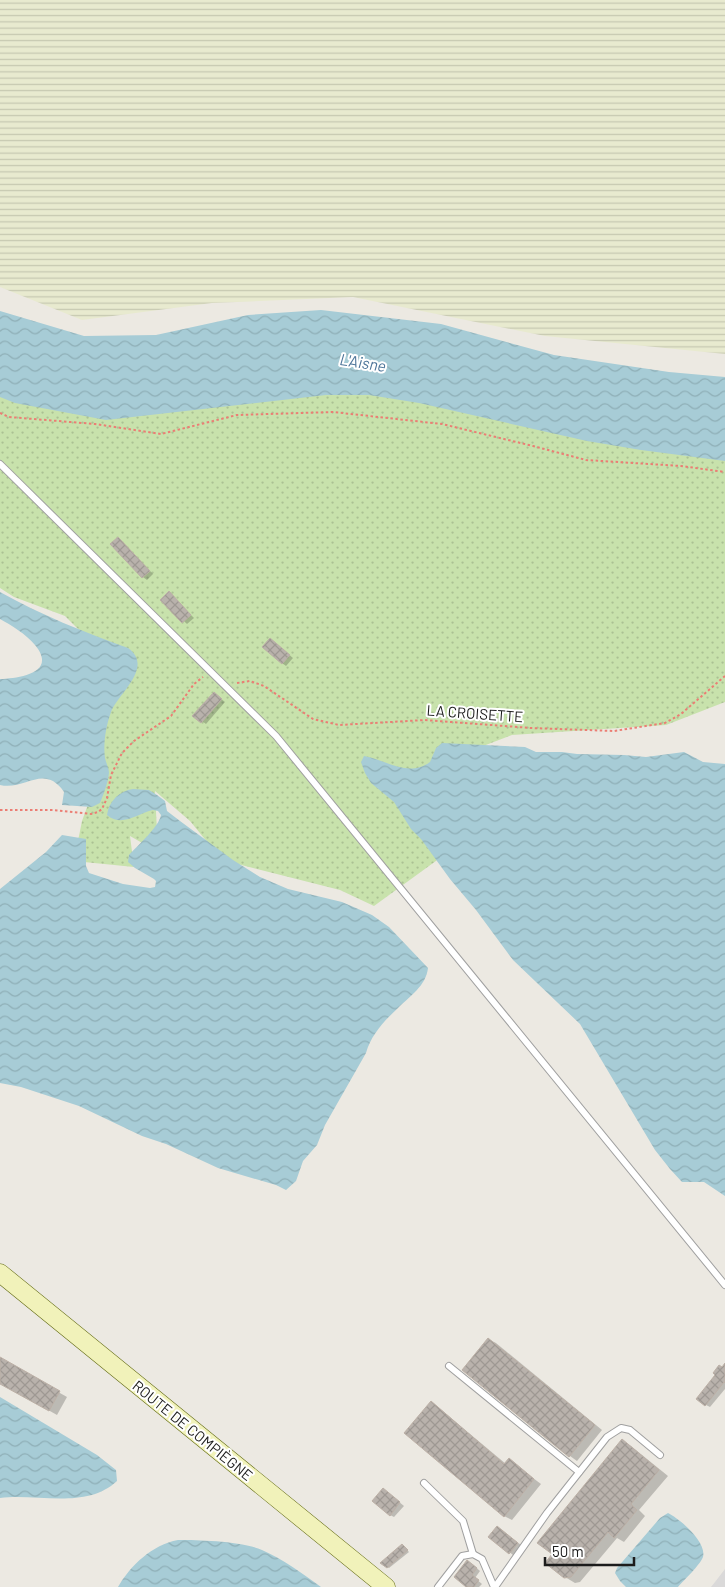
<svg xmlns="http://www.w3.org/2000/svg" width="725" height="1587" font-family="Barlow,sans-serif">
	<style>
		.residential { fill: #dad9d9 }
		.farmland { fill: url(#farmland-rules) }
		.grass { fill: url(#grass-dots) }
		.water { fill: url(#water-waves) }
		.shadow { fill: #0003 }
		.building { fill: url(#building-cross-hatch); stroke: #bcb0a6 }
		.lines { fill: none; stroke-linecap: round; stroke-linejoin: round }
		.lane-casing { stroke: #a0a0a0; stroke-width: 8 }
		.secondary-casing { stroke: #5f670f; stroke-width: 19 }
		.path { stroke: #eb7e74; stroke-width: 2; stroke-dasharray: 2.5 2.5; stroke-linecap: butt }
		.lane { stroke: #fff; stroke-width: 6 }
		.secondary { stroke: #f1f2ba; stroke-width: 18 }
		.labels { text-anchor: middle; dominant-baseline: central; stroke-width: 4; stroke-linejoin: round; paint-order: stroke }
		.street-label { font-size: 15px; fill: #1c1c1c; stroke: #fff }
		.water-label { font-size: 16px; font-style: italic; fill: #4f769a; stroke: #fff }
	</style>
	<defs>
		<pattern id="farmland-rules" width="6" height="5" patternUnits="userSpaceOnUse" patternTransform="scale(1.25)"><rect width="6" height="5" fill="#e8eacf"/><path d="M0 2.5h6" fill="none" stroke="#c6c8b1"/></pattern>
		<pattern id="grass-dots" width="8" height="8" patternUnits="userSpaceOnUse" patternTransform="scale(1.25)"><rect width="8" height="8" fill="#c8e2ac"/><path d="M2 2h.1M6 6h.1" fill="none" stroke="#abc193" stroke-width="1.8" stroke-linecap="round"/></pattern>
		<pattern id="water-waves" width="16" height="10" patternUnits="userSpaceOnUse" patternTransform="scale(1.25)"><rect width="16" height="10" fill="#a7ccd6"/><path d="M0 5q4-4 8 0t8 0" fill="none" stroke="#8fafb7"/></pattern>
		<pattern id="building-cross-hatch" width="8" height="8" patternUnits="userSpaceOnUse" patternTransform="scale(1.25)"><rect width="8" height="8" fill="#b9b2ac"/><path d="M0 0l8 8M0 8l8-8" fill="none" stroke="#9e9893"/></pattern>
	</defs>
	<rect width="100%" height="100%" fill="#ece9e2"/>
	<polygon class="residential" points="725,1569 725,1587 711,1587 715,1582"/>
	<polygon class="farmland" points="0,0 725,0 725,354 545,336 353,297 212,303 82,320 0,287"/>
	<polygon class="grass" points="0,344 725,394 725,702 666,725 512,735 389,782 440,858 374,906 340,890 222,860 190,821 155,791 158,852 130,836 134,867 74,861 82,821 99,774 109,660 65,616 14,597 0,588"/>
	<g class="water">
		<polygon points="321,310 441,324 554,355 669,372 725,377 725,461 641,450 587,441 419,403 369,395 326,395 106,420 15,403 0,397 0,311 84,336 156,335 248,315"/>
		<path d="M0,592C41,615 84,632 128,648C155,667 117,695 111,712C106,726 103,743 105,758C106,763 109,768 109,773C108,783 104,793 100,803L92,807L62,805L64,792C44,763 25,791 0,785V679C19,678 58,673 35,645C26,634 11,625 0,619Z"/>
		<path d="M442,743L525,747L536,752H562L577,754L624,755L646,757L684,752L703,762L725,764V1196L704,1182H682L670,1169L655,1150L580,1024L513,960L476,910L450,879L421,839L411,829L394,802L371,783L365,773L361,762L364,756C387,760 408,778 430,762L436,748Z"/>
		<path d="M133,789L149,790L157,795L165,801L167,811L180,821L233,860L260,877L288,889L342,902L372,915L389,927L428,968C426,986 410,996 398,1008C384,1021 371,1035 366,1053L325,1125L317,1145L303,1161L296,1181L286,1190L276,1185L218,1168L166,1144L142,1136L79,1106L21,1087L0,1083V889L46,852L62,835L86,839V866L89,873L123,884L150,888L155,887L156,881L154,879L135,868L128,862L129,855C137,846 159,827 161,815L158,811L153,810C138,813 122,828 107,815C109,801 119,791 133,789Z"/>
		<path d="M0,1397L97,1455L116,1470L117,1481C86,1510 37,1493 0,1498Z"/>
		<path d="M668,1513C680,1519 707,1542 703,1557C700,1565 684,1580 678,1587H626L620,1581L615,1573L617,1568L660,1518Z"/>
		<path d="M178,1540C201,1540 241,1541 262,1550C283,1559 303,1574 321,1587H118C131,1565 152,1545 178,1540Z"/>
	</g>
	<g class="shadow">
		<polygon points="118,538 153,574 147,580 143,577"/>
		<polygon points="169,593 194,618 187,624 162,600"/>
		<polygon points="274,642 293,658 286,666 282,663"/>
		<polygon points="215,694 225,702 206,724 194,715"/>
		<polygon points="488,1339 496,1343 602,1430 577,1461 570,1456 464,1370"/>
		<polygon points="0,1359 67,1397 57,1415 0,1383"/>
		<polygon points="725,1370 725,1389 710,1407 706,1405"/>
		<polygon points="431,1403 439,1408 506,1464 509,1460 541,1484 512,1520 504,1516"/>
		<polygon points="622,1441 631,1446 668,1476 639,1510 645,1516 624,1542 617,1538 580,1582 575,1583 565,1577"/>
		<polygon points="387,1492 404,1506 394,1517 390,1515"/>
		<polygon points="500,1529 521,1545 513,1555 490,1537"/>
		<polygon points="402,1545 409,1552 389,1568 387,1567"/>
		<polygon points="472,1564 480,1571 475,1578 482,1584 479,1587 468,1587"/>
	</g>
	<g class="building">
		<polygon points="118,537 150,571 142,578 110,544"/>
		<polygon points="169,591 191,615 182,623 160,600"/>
		<polygon points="270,638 290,655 282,664 262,647"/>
		<polygon points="214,692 222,699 201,723 192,716"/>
		<polygon points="488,1338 595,1425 569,1457 462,1370"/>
		<polygon points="0,1357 60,1391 49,1411 0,1384"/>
		<polygon points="725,1363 725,1383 724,1382 705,1406 696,1399 715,1375 713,1373 719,1365 722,1367"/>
		<polygon points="431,1401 504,1464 509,1458 534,1479 504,1517 404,1433"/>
		<polygon points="622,1439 659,1470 631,1504 637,1510 614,1538 608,1532 571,1577 564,1578 545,1563 552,1554 537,1543"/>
		<polygon points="383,1488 400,1502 390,1516 372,1501"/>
		<polygon points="497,1526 518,1543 509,1554 488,1537"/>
		<polygon points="402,1544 408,1550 387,1568 380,1563"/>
		<polygon points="467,1560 477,1568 472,1575 479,1580 474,1587 466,1587 454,1577"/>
	</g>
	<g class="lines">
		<g class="lane-casing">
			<g id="lane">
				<polyline points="0,464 276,736 725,1285"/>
				<polyline points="449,1366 579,1472"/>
				<polyline points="424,1483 463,1521 473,1554"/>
				<polyline points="438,1587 462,1556 473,1554 482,1559 494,1587"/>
				<polyline points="495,1587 547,1513 607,1437 621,1428 630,1430 660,1455"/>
			</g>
		</g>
		<g class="secondary-casing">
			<polyline id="secondary" points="0,1273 386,1587"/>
		</g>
		<g class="path">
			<polyline points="0,413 9,417 95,424 161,434 237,415 333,412 442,424 533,446 586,460 681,466 725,472"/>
			<polyline points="237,683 250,681 264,686 313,719 339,725 425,720 531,728 614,731 665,723 681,714 725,676"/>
			<polyline points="0,810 53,810 91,814 98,812 102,809 107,798 111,775 122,753 134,741 171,716 194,684 203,677"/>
		</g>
		<use href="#lane" class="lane"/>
		<use href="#secondary" class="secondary"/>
	</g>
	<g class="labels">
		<g class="street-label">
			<text transform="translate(475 713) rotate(4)">LA CROISETTE</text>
			<text transform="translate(193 1430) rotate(39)">ROUTE DE COMPIÈGNE</text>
		</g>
		<g class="water-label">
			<text transform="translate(363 362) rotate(9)">L'Aisne</text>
		</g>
	</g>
	<path d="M545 1557v8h89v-8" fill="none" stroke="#1c1c1c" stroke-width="2.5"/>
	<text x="552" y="1557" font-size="15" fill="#1c1c1c" stroke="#ffffff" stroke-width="4" paint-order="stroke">50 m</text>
</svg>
